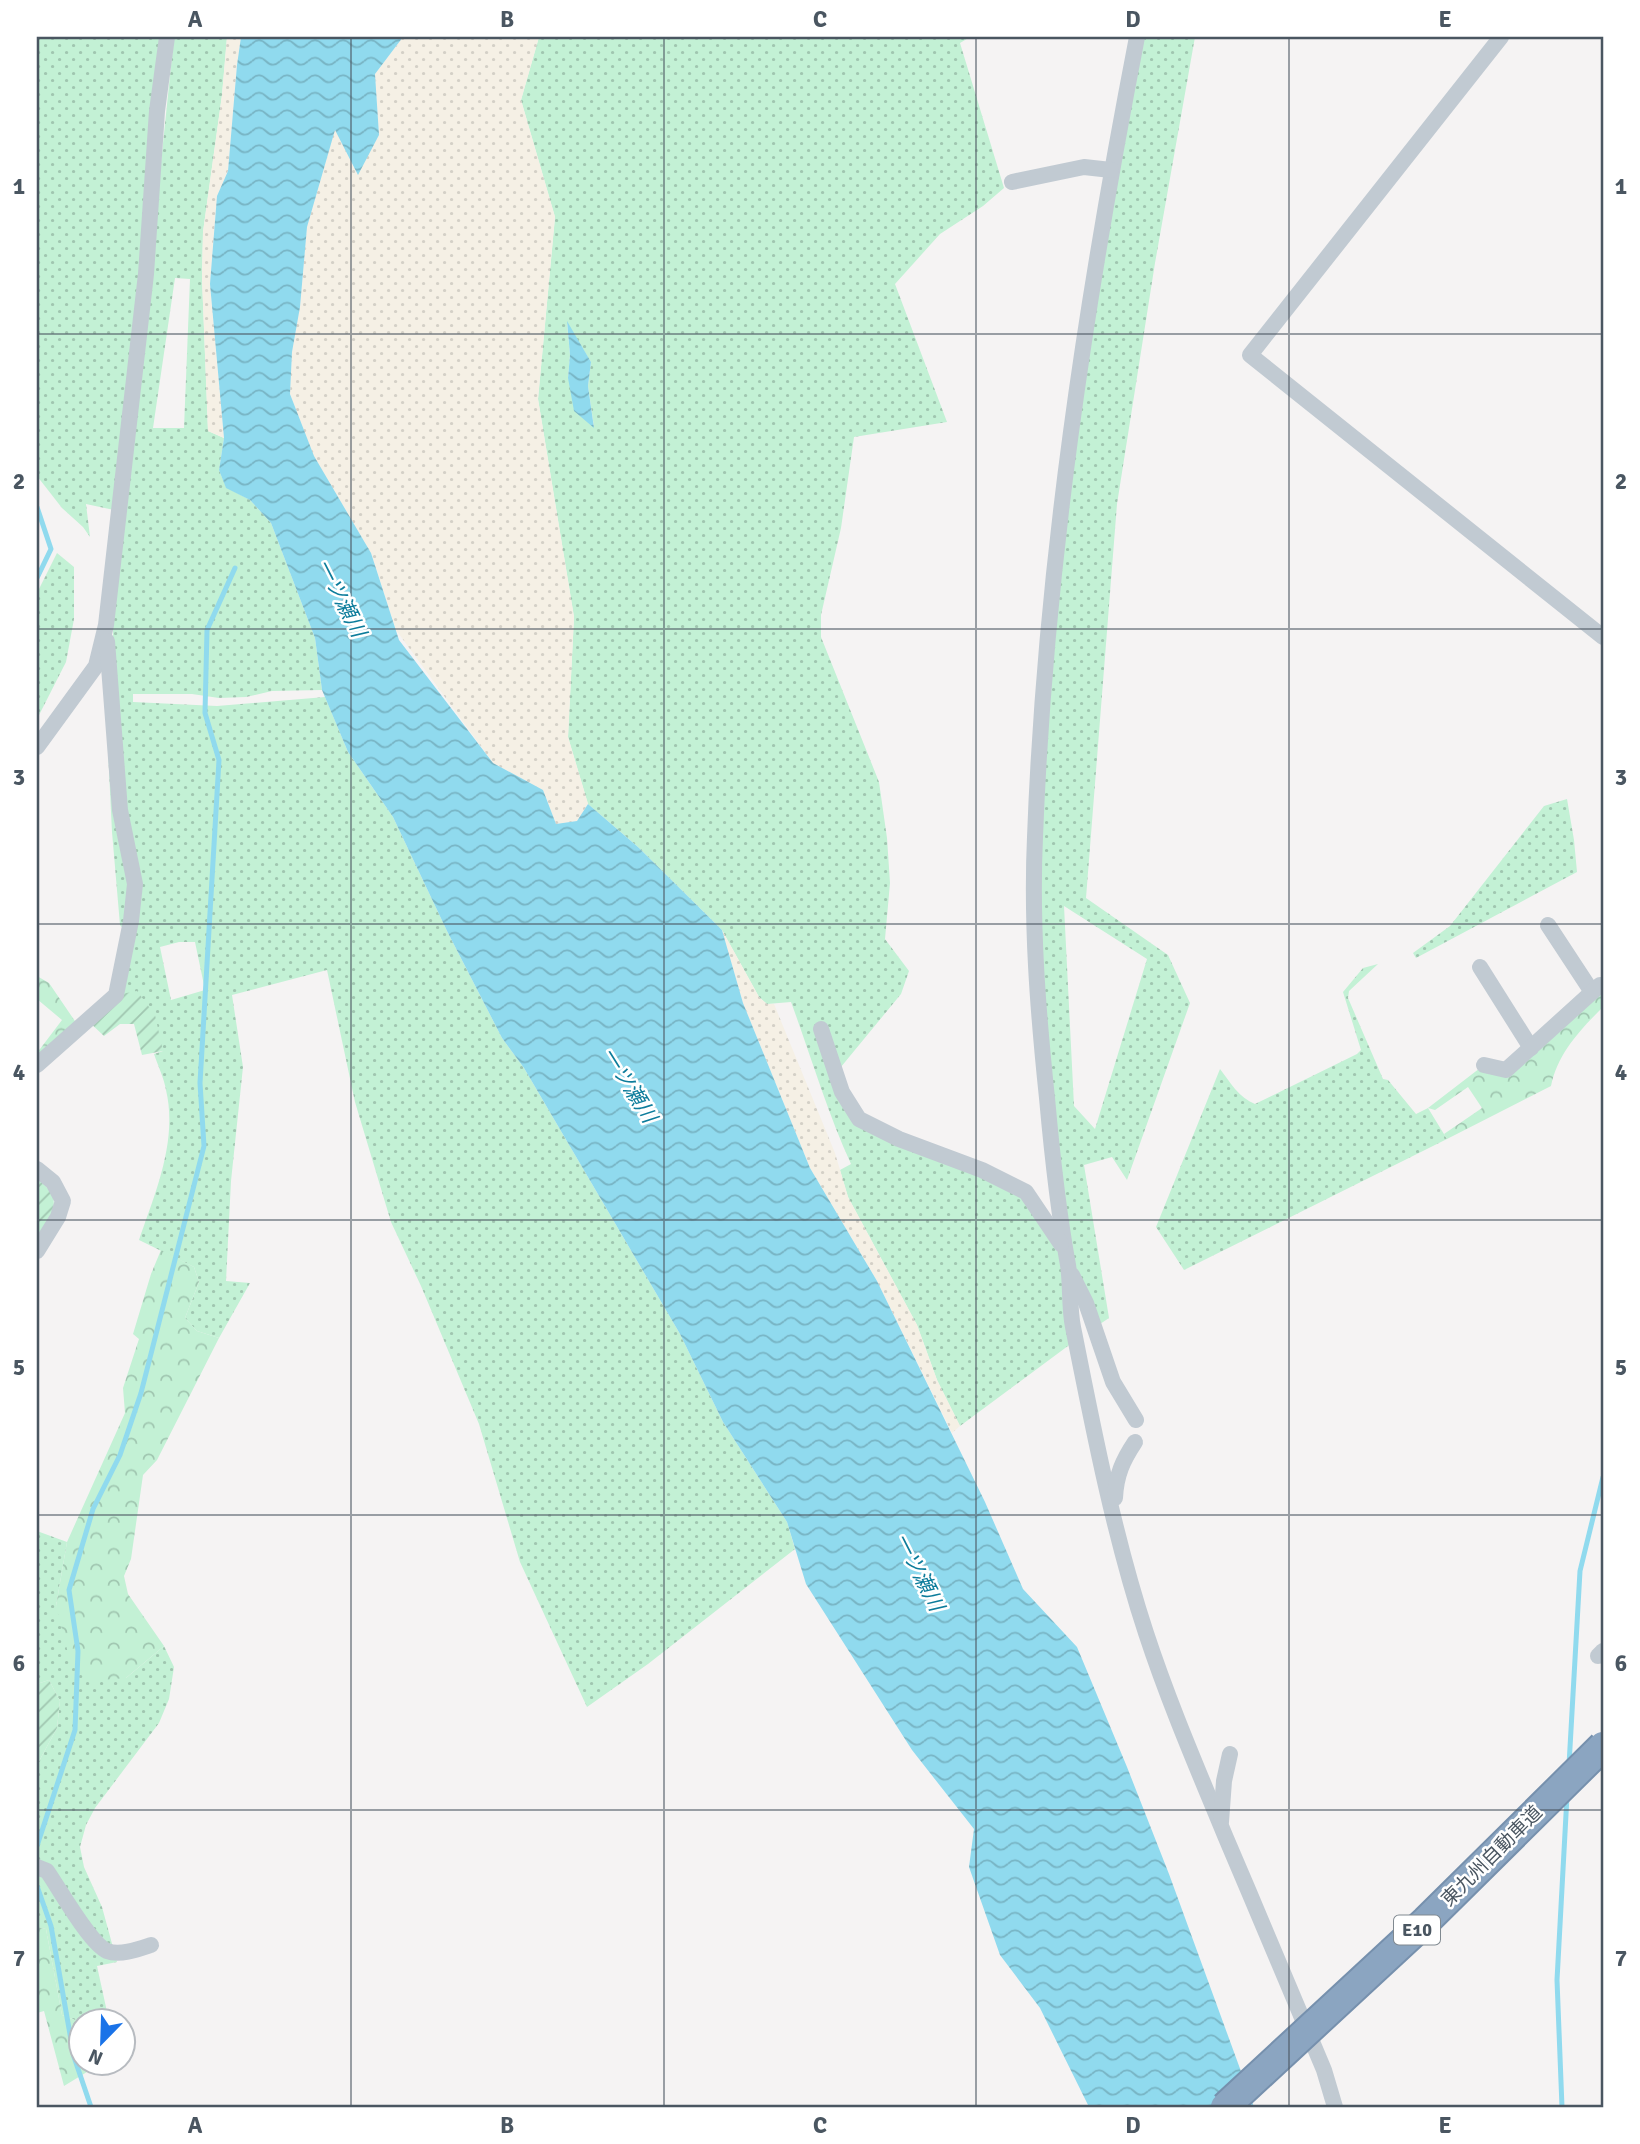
<svg xmlns="http://www.w3.org/2000/svg" width="1640" height="2144" font-family="Signika,'Noto Sans JP',sans-serif">
	<style>
		.grass { fill: url(#grass-dots); fill-rule: evenodd }
		.forest { fill: url(#forest-crowns) }
		.sand { fill: url(#sand-dots) }
		.garden { fill: url(#garden-furrows) }
		.water { fill: url(#water-waves) }
		.lines { fill: none; stroke-linecap: round; stroke-linejoin: round }
		.stream { stroke: #90daee; stroke-width: 5 }
		.minor { stroke: #c1cad2; stroke-width: 16 }
		.motorway-bridge-casing { stroke: #7690ad; stroke-width: 32; stroke-linecap: butt }
		.motorway-bridge { stroke: #8ba5c1; stroke-width: 28 }
		.grid { fill: none; stroke: #4a5661; stroke-width: 2; stroke-opacity: 0.55 }
		.labels { text-anchor: middle; dominant-baseline: central; stroke-width: 5; stroke-linejoin: round; paint-order: stroke }
		.shield { fill: #fff; stroke: #808990; stroke-width: 2 }
		.shield-label { font-size: 18px; font-weight: bold; fill: #4a5661 }
		.street-label { font-size: 19px; fill: #4a5661; stroke: #fff }
		.water-label { font-size: 21px; font-style: italic; fill: #0c7c9b; stroke: #fff }
		.neatline { fill: none; stroke: #4a5661; stroke-width: 2.5 }
		.grid-label { font-size: 23px; text-anchor: middle; font-weight: bold; fill: #4a5661 }
	</style>
	<defs>
		<pattern id="grass-dots" width="8" height="8" patternUnits="userSpaceOnUse" patternTransform="scale(1.75)"><rect width="8" height="8" fill="#c3f1d5"/><path d="M2 2h.1M6 6h.1" fill="none" stroke="#a0c6b0" stroke-width="1.8" stroke-linecap="round"/></pattern>
		<pattern id="forest-crowns" width="20" height="18" patternUnits="userSpaceOnUse" patternTransform="scale(1.75)"><rect width="20" height="18" fill="#c3f1d5"/><path d="M2 6a3 3 0 1 1 6 0M12 15a3 3 0 1 1 6 0" fill="none" stroke="#a0c6b0"/></pattern>
		<pattern id="sand-dots" width="8" height="8" patternUnits="userSpaceOnUse" patternTransform="scale(1.75)"><rect width="8" height="8" fill="#f5f0e5"/><path d="M2 2h.1M6 6h.1" fill="none" stroke="#d4d0c7" stroke-width="1.8" stroke-linecap="round"/></pattern>
		<pattern id="garden-furrows" width="10" height="10" patternUnits="userSpaceOnUse" patternTransform="scale(1.75)"><rect width="10" height="10" fill="#c3f1d5"/><path d="M-1 1l2-2M0 10L10 0M9 11l2-2" fill="none" stroke="#a0c6b0"/></pattern>
		<pattern id="water-waves" width="16" height="10" patternUnits="userSpaceOnUse" patternTransform="scale(1.75)"><rect width="16" height="10" fill="#90daee"/><path d="M0 5q4-4 8 0t8 0" fill="none" stroke="#78b4c4"/></pattern>
	</defs>
	<rect width="100%" height="100%" fill="#f5f3f3"/>
	<g class="grass">
		<polygon points="37,37 162,37 141,273 114,510 86,504 90,537 83,527 62,508 37,476"/>
		<path d="M174,37H227L222,95L203,232L202,278L208,431L224,438L219,470L226,487L250,500L271,523L315,638L322,690L272,691L246,697L219,698L192,694H133V702L217,706L325,697L348,752L393,817L447,931L502,1038L524,1068L680,1334L723,1422L787,1522L795,1549L648,1664L587,1707L520,1562L479,1424L421,1286L391,1222L355,1102L327,970L232,995L243,1067L231,1181L226,1281L250,1283L219,1338L197,1331L185,1318L199,1282L194,1267L139,1240C155,1193 178,1141 166,1090C164,1078 158,1066 154,1054L163,1051L116,995L128,934L120,925L112,832L104,669L112,712L113,626ZM175,278L190,279L184,428H153ZM179,942H195L205,990L171,1000L160,947Z"/>
		<path d="M539,37H970L960,43L1004,188L983,206L940,234L895,284L947,422L854,437L841,528L821,615V637L879,782L887,838L890,883L885,939L909,971L901,994L836,1073L859,1119L1026,1192L1063,1247L1035,926L1064,483L1137,37H1195L1155,263L1117,504L1086,898L1168,955L1190,1003L1127,1180L1112,1157L1084,1165L1109,1318L1094,1328L1069,1269L1076,1340L960,1426L937,1380L917,1325L848,1197L840,1170L851,1164C827,1112 811,1056 791,1002L767,1004L759,997L722,930L638,847L588,804L568,737L574,617L538,399L555,217L521,100ZM567,323L591,362L588,386L594,427L568,378L570,355ZM1064,906L1147,959L1095,1129L1074,1106Z"/>
		<polygon points="57,553 74,567 74,619 66,662 37,719 37,593"/>
		<polygon points="1567,799 1574,840 1577,872 1416,958 1413,953 1450,926 1544,806"/>
		<path d="M1378,964L1349,991L1348,998L1383,1079L1388,1080L1416,1114L1428,1108L1447,1139L1184,1270L1156,1227L1220,1069C1230,1082 1239,1098 1255,1104L1357,1054L1361,1050L1343,992L1363,968Z"/>
		<polygon points="37,1531 67,1542 56,1606 126,1678 164,1646 174,1667 169,1699 159,1723 95,1808 86,1825 80,1847 84,1867 102,1907 117,1962 97,1966 109,2021 80,2022 62,2015 46,1929 37,1927 37,1765 57,1728 60,1701 49,1680 37,1684"/>
	</g>
	<g class="forest">
		<polygon points="37,976 49,983 79,1027 37,1065 37,1053 62,1020 37,999"/>
		<path d="M1603,985V1007C1580,1030 1558,1053 1551,1086L1447,1139L1444,1134L1482,1108L1468,1087L1435,1110L1428,1108L1484,1065L1506,1070Z"/>
		<polygon points="161,1250 194,1267 199,1282 185,1318 197,1331 219,1338 157,1460 143,1475 131,1559 124,1576 128,1594 164,1646 126,1678 90,1681 69,1657 56,1606 67,1542 125,1413 123,1388 139,1339 133,1334 151,1274"/>
		<polygon points="37,1927 46,1929 62,2015 80,2022 80,2064 100,2064 64,2086 44,2011 37,2013"/>
	</g>
	<g class="sand">
		<polygon points="227,37 241,37 237,65 228,171 217,196 210,284 224,438 208,431 202,278 203,232 222,95"/>
		<polygon points="403,37 539,37 521,100 555,217 538,399 574,617 568,737 588,804 577,821 556,824 543,790 493,763 396,630 371,553 314,457 290,394 292,352 300,307 307,227 335,129 357,174 379,135 375,74"/>
		<polygon points="722,930 759,997 767,1004 774,1004 835,1153 848,1197 917,1325 937,1380 960,1426 952,1433 877,1281 810,1168 743,1003"/>
	</g>
	<g class="garden">
		<polygon points="137,991 155,1015 163,1051 142,1055 134,1024 120,1024 104,1036 87,1020 116,995"/>
		<path d="M37,1179C66,1199 52,1214 37,1238Z"/>
		<polygon points="49,1680 60,1701 57,1728 37,1765 37,1684"/>
	</g>
	<g class="water">
		<polygon points="241,37 403,37 375,74 379,135 358,175 335,130 307,227 300,307 292,352 290,394 314,456 371,553 399,640 493,763 543,790 556,824 577,821 588,804 638,847 722,930 743,1003 810,1168 877,1281 985,1502 1023,1589 1077,1647 1127,1767 1169,1874 1254,2107 1089,2107 1040,2008 1000,1955 969,1867 974,1829 912,1750 806,1584 787,1522 723,1422 680,1334 524,1068 502,1038 447,931 393,817 348,752 322,690 315,638 271,523 250,500 226,488 219,470 224,438 210,284 217,196 228,171 237,65"/>
		<polygon points="567,321 591,362 588,386 594,428 574,411 568,378 570,355"/>
	</g>
	<g class="lines">
		<g class="stream">
			<polyline points="37,507 51,549 37,578"/>
			<polyline points="1569,1765 1580,1571 1603,1477"/>
			<polyline points="37,1846 75,1730 78,1651 69,1590 93,1509 120,1455 141,1393 204,1146 200,1083 219,760 205,713 207,630 235,568"/>
			<polyline points="37,1886 51,1926 74,2057 91,2107"/>
			<polyline points="1562,2107 1557,1980 1567,1796"/>
		</g>
		<g class="minor">
			<path d="M1137,37C1086,300 1045,568 1035,837C1031,924 1038,1012 1047,1098C1052,1154 1058,1210 1068,1265C1071,1285 1069,1307 1073,1327C1093,1428 1114,1536 1146,1633C1169,1703 1198,1770 1226,1838C1259,1915 1291,1992 1324,2070L1335,2107"/>
			<polyline points="1501,37 1250,355 1603,637"/>
			<polyline points="1012,182 1084,167 1111,170"/>
			<polyline points="37,747 96,666 106,625 146,274 157,111 167,37"/>
			<polyline points="1548,925 1592,992"/>
			<polyline points="1480,967 1531,1048"/>
			<polyline points="821,1029 842,1092 859,1119 899,1139 982,1170 1026,1192 1061,1244"/>
			<polyline points="37,1065 116,995 131,921 135,884 120,810 107,641"/>
			<polyline points="1484,1065 1506,1070 1600,985 1603,985"/>
			<polyline points="37,1169 53,1182 63,1201 58,1217 37,1251"/>
			<polyline points="1072,1275 1086,1303 1113,1382 1136,1420"/>
			<path d="M1115,1498C1116,1475 1123,1460 1135,1442"/>
			<polyline points="1598,1656 1603,1651"/>
			<polyline points="1221,1822 1224,1781 1230,1754"/>
			<path d="M37,1867L47,1871C59,1888 90,1944 107,1951C120,1956 139,1949 151,1945"/>
		</g>
		<g class="motorway-bridge-casing">
			<polyline id="motorway-bridge" points="1225,2107 1426,1921 1603,1746"/>
		</g>
		<use href="#motorway-bridge" class="motorway-bridge"/>
	</g>
	<path class="grid" d="M351,37V2107M664,37V2107M976,37V2107M1289,37V2107M37,334H1603M37,629H1603M37,924H1603M37,1220H1603M37,1515H1603M37,1810H1603"/>
	<g class="labels">
		<rect class="shield" x="1394" y="1915.5" width="46" height="29" rx="5"/>
		<g class="shield-label">
			<text x="1417" y="1930">E10</text>
		</g>
		<g class="street-label">
			<text transform="translate(1492 1856) rotate(-45)">東九州自動車道</text>
		</g>
		<g class="water-label">
			<text transform="translate(341 598) rotate(63)">一ツ瀬川</text>
			<text transform="translate(629 1085) rotate(58)">一ツ瀬川</text>
			<text transform="translate(919 1572) rotate(63)">一ツ瀬川</text>
		</g>
	</g>
	<rect width="1640" height="2144" fill="none" stroke="#ffffff" stroke-width="77"/>
	<g transform="translate(102 2042) rotate(203)"><circle r="33" fill="#ffffff" stroke="#b7bbc0" stroke-width="2"/>
	<path d="M0-5L12 26L0 18L-12 26Z" fill="#1a73e8"/>
	<text y="-10" font-size="19" font-weight="bold" text-anchor="middle" fill="#4a5661">N</text>
	</g>
	<rect x="38" y="38" width="1564" height="2068" class="neatline"/>
	<g class="grid-label">
		<text x="195" y="27">A</text>
		<text x="507" y="27">B</text>
		<text x="820" y="27">C</text>
		<text x="1133" y="27">D</text>
		<text x="1445" y="27">E</text>
		<text x="19" y="194">1</text>
		<text x="1621" y="194">1</text>
		<text x="19" y="489">2</text>
		<text x="1621" y="489">2</text>
		<text x="19" y="785">3</text>
		<text x="1621" y="785">3</text>
		<text x="19" y="1080">4</text>
		<text x="1621" y="1080">4</text>
		<text x="19" y="1375">5</text>
		<text x="1621" y="1375">5</text>
		<text x="19" y="1671">6</text>
		<text x="1621" y="1671">6</text>
		<text x="19" y="1966">7</text>
		<text x="1621" y="1966">7</text>
		<text x="195" y="2133">A</text>
		<text x="507" y="2133">B</text>
		<text x="820" y="2133">C</text>
		<text x="1133" y="2133">D</text>
		<text x="1445" y="2133">E</text>
	</g>
</svg>
